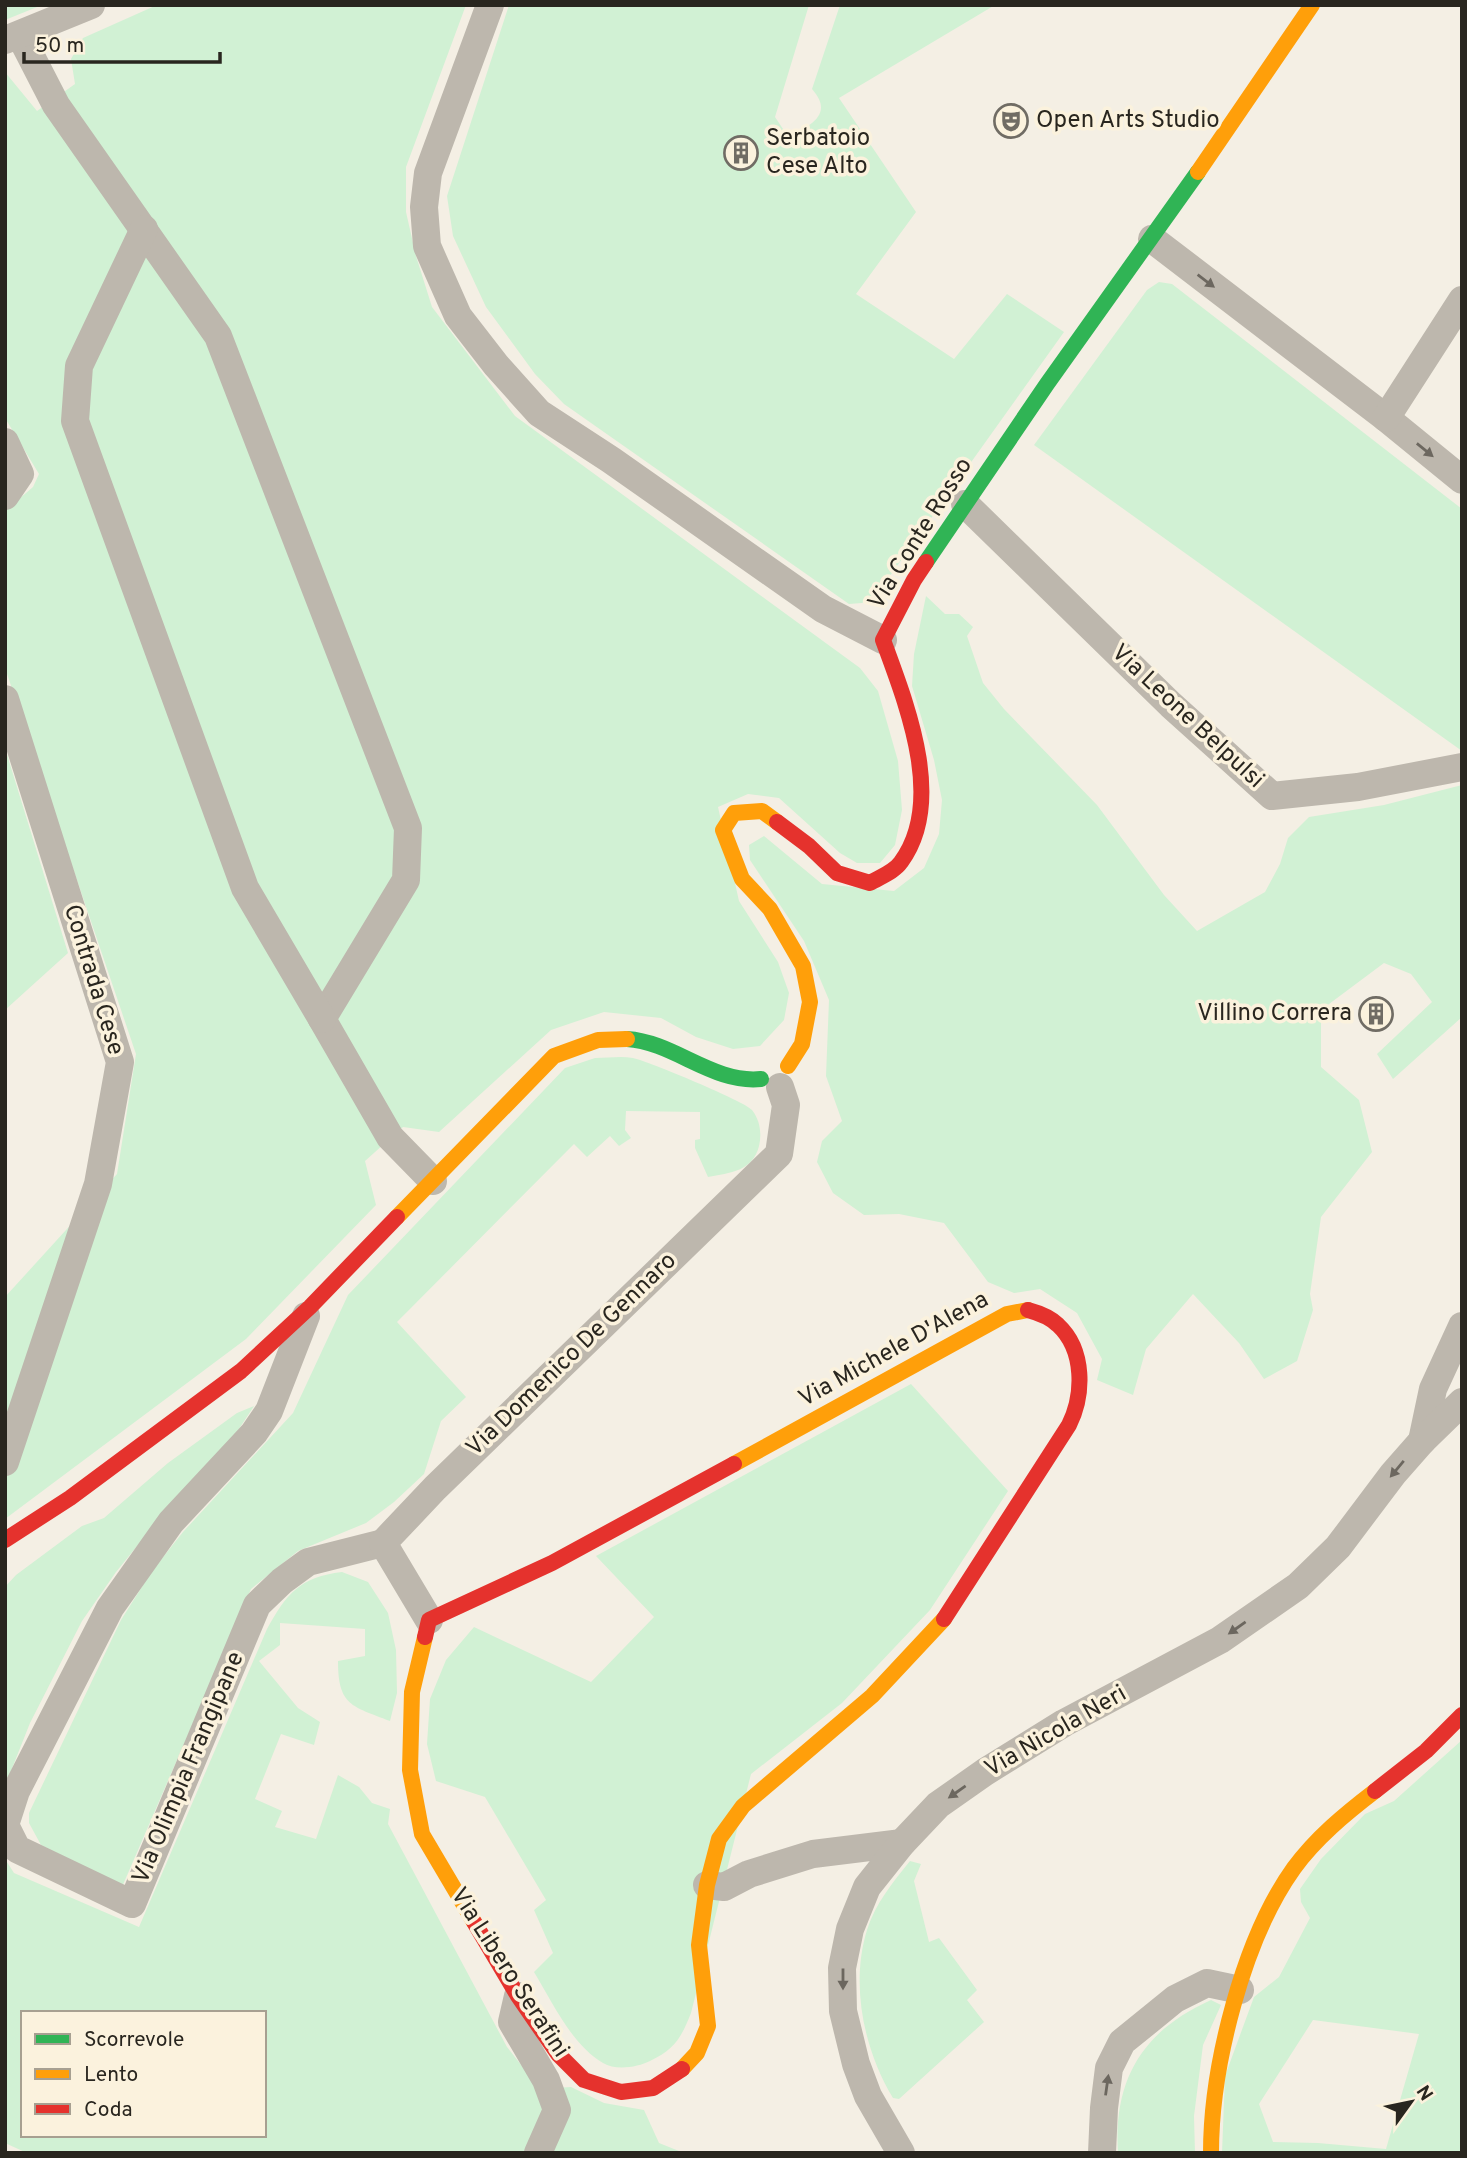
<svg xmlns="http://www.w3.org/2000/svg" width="1467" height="2158" font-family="Overpass,sans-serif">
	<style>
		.green { fill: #d1f1d4; fill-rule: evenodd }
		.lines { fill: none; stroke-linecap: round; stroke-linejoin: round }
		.street { stroke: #bdb7ad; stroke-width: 28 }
		.fast { stroke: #30b455; stroke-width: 16 }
		.slow { stroke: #ff9f0a; stroke-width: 16 }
		.jam { stroke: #e5322d; stroke-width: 16 }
		.oneway { fill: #6c675f }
		.labels { text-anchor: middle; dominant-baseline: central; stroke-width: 7; stroke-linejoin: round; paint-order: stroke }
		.poi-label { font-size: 24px; fill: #29261f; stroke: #fbf2dd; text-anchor: start }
		.street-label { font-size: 24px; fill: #29261f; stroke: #fbf2dd }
	</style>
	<rect width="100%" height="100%" fill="#f4efe4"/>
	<g class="green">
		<polygon points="5,5 42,5 5,20"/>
		<polygon points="157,5 466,5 406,167 406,212 416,256 432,307 515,416 860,668 878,691 898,761 902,810 895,845 880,863 857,863 840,853 779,798 748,794 718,807 739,901 778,962 789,993 784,1020 760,1046 733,1049 696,1037 661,1018 604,1012 551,1030 439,1132 403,1127 365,1161 376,1205 246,1339 5,1519 5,1297 117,1174 136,1054 5,668 5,511 33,487 39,474 5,418 5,72 37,111 75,84 71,59 83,38"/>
		<path d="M509,5H809L775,117L789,138C809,125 835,115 812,89L840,5H995L839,98L916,212L856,294L954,359L1007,294L1064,332L877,594L862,603L849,604L564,404L535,374L486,307L453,236L447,196Z"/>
		<polygon points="1159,282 1172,284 1462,509 1462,751 1034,445 1147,290"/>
		<polygon points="926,596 945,614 959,614 973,627 967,636 983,683 1004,709 1097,805 1164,895 1197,931 1265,892 1280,864 1288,838 1309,817 1384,805 1462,785 1462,1017 1393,1079 1377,1054 1432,1002 1411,974 1384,963 1321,1010 1321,1067 1359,1100 1372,1152 1321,1217 1310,1294 1313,1310 1297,1361 1264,1379 1239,1343 1193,1294 1146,1349 1133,1395 1097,1380 1102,1359 1077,1313 1040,1289 1014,1293 988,1282 944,1223 899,1214 864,1215 833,1193 817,1162 822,1141 842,1121 826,1076 829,1000 804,941 750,860 749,845 764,836 822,884 894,891 924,868 939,834 942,800 934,760 912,686 914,654"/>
		<polygon points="5,748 68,953 5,1010"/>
		<path d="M595,1058C608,1058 621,1056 633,1058C648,1061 746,1102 752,1110C760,1120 762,1134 759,1146C753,1171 730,1173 708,1177L695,1148V1140L700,1139V1112L626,1111L625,1130L631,1138L619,1146L610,1136L587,1157L574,1144L397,1322L466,1397L441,1421L424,1474L394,1502L366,1523L298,1551L251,1589L122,1887L41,1845L29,1823V1813L121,1620L152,1571L183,1532L293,1413L348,1295L565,1068Z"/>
		<path d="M911,1384L1008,1491L930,1610L842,1703L751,1774L691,2013C681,2038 675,2049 650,2061C638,2067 616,2071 603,2063C571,2044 553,2003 534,1972L553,1953L534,1910L546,1900L485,1797L436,1781L427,1744L430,1699L446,1660L474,1627L591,1682L654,1617L596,1556Z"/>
		<polygon points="254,1406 229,1444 154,1525 116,1572 82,1621 30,1723 5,1786 5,1587 16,1575 82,1526 104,1518 168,1463 237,1413"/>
		<path d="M342,1572L368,1582L388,1613L396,1650L397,1693L390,1721C352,1706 338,1706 338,1661L365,1656V1629L280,1623V1645L259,1661L298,1708L320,1722L314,1745L281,1734L255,1799L282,1811L275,1827L316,1839L338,1775L359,1787L372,1803L390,1809L388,1824L507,2047L540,2089L571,2087L604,2103L644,2110L659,2143L684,2153H27L5,2143V1859L14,1873L139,1927L267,1629C287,1593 300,1577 342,1572ZM23,2013H264V2135H23Z"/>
		<path d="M1462,1740V2153H1222L1225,2076L1254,1997L1279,1977L1310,1918L1301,1902L1300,1889L1321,1859L1365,1814L1394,1801ZM1313,2020L1419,2034L1386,2149L1318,2143L1273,2142L1259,2104Z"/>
		<path d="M910,1861L921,1864L914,1881L929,1942L939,1938L977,1990L967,2000L984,2022L899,2099L893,2098C864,2050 850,1985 867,1930C875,1904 893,1882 910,1861Z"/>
		<path d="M1211,2000L1221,2005L1203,2045L1194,2116L1195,2153H1118C1113,2078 1144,2030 1211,2000Z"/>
	</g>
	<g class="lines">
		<g class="street">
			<polyline points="490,5 428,173 424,207 427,246 458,316 496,365 539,413 611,460 823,609 883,640"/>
			<polyline points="20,35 56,105 218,336 408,828 406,880 322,1019 390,1137 433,1181"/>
			<polyline points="5,40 91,5"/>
			<polyline points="144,229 79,366 75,421 245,888 322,1019"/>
			<polyline points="1152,239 1386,418 1462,480"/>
			<polyline points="1386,418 1462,300"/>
			<polyline points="5,442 20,474 5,496"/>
			<polyline points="965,504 1171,705 1272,796 1358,787 1462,767"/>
			<polyline points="5,699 120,1062 98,1184 5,1462"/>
			<polyline points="306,1316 269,1411 254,1433 171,1522 110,1608 16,1791 5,1825 17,1849 132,1904 257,1605 282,1581 308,1562 383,1543"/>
			<polyline points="1422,1441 1433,1389 1462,1326"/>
			<polyline points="429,1620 383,1543 435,1488 779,1154 786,1105 780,1087"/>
			<polyline points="707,1885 724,1887 749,1874 813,1854 902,1843"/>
			<polyline points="518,1996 512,2022 546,2080 557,2110 538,2153"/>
			<polyline points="901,2153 868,2096 856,2064 843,2011 842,1968 850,1929 867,1887 902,1843 938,1805 985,1772 1064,1723 1220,1640 1298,1586 1338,1547 1393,1474 1422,1441 1462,1402"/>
			<polyline points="1102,2153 1104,2108 1109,2068 1122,2042 1175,1999 1207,1983 1240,1990"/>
		</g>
		<g class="fast">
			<polyline points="926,562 1047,384 1198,172"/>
			<path d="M627,1039C674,1042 713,1084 761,1079"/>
		</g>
		<g class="slow">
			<polyline points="1198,172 1312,5"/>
			<polyline points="777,822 762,811 734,813 723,830 742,879 770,909 803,966 810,1002 802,1044 788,1066"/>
			<polyline points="397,1217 554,1056 598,1040 627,1039"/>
			<polyline points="734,1464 1007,1314 1028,1310"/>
			<polyline points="425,1637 412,1692 410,1770 422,1834 474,1922"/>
			<polyline points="682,2069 697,2053 708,2026 699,1945 707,1885 719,1839 743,1806 872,1696 944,1619"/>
			<path d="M1211,2153C1211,2067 1243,1939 1294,1868C1316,1838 1345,1814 1375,1791"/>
		</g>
		<g class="jam">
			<path d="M777,822L809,846L837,873L870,883C880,877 894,872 901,862C946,801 906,703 883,640L914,580L926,562"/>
			<polyline points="5,1540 70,1498 241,1371 310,1307 397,1217"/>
			<path d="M944,1619L1069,1425C1084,1395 1085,1350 1058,1325C1050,1317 1039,1313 1028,1310"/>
			<polyline points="425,1637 429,1620 552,1563 734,1464"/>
			<polyline points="1375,1791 1426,1751 1462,1715"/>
			<polyline points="474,1922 518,1996 558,2054 584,2080 621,2092 653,2088 682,2069"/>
		</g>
	</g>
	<defs><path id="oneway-solid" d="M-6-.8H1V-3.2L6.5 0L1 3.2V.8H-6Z" transform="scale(1.75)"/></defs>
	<g class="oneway">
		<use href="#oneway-solid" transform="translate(1206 281) rotate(37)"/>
		<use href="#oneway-solid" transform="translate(1425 450) rotate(39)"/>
		<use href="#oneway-solid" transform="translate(1397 1469) rotate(130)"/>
		<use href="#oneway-solid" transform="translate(1237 1628) rotate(145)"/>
		<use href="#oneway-solid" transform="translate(957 1792) rotate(145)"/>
		<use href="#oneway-solid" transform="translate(843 1979) rotate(90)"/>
		<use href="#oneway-solid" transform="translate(1107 2085) rotate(-82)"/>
	</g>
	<defs>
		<g id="theatre-ring" transform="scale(1.75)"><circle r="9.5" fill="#fbf2dd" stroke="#706c64" stroke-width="1.5"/><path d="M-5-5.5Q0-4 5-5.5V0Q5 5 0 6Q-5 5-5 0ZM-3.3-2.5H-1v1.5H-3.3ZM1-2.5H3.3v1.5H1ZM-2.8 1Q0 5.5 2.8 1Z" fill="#706c64"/></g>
		<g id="building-ring" transform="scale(1.75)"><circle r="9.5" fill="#fbf2dd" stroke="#706c64" stroke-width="1.5"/><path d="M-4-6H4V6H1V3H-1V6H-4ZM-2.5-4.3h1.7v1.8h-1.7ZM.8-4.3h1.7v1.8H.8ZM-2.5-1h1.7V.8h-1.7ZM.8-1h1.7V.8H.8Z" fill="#706c64"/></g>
	</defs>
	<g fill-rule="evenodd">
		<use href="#theatre-ring" x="1011" y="121"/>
		<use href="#building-ring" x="741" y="153"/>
		<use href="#building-ring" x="1376" y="1014"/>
	</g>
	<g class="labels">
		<g class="poi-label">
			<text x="1036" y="121">Open Arts Studio</text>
			<text x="766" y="139">Serbatoio<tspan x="766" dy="28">Cese Alto</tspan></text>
			<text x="1352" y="1014" text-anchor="end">Villino Correra</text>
		</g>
		<g class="street-label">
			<text transform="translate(921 534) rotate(-58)">Via Conte Rosso</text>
			<text transform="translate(1187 717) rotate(43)">Via Leone Belpulsi</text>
			<text transform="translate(93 980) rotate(73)">Contrada Cese</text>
			<text transform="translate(894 1350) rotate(-29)">Via Michele D'Alena</text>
			<text transform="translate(572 1355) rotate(-44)">Via Domenico De Gennaro</text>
			<text transform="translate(1056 1732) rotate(-30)">Via Nicola Neri</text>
			<text transform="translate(189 1768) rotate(-67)">Via Olimpia Frangipane</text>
			<text transform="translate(509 1973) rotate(57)">Via Libero Serafini</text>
		</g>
	</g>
	<rect width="1467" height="2158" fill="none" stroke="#29261f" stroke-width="14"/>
	<rect x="21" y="2011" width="245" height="126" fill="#fbf2dd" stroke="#a7a091" stroke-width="2"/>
	<rect x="35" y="2034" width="35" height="10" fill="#30b455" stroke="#a7a091" stroke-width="2"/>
	<text x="84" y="2046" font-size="21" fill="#29261f">Scorrevole</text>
	<rect x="35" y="2069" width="35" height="10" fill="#ff9f0a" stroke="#a7a091" stroke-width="2"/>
	<text x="84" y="2081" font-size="21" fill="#29261f">Lento</text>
	<rect x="35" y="2104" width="35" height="10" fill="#e5322d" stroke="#a7a091" stroke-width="2"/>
	<text x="84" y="2116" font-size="21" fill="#29261f">Coda</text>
	<g transform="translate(1411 2102) rotate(57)" stroke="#fbf2dd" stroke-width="5" paint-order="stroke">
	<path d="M0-5L12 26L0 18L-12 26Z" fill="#29261f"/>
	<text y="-10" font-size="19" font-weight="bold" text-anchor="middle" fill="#29261f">N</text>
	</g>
	<path d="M24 52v10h196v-10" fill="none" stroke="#29261f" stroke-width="3.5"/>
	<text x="35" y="52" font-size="21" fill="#29261f" stroke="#fbf2dd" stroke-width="5" paint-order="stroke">50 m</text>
</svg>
